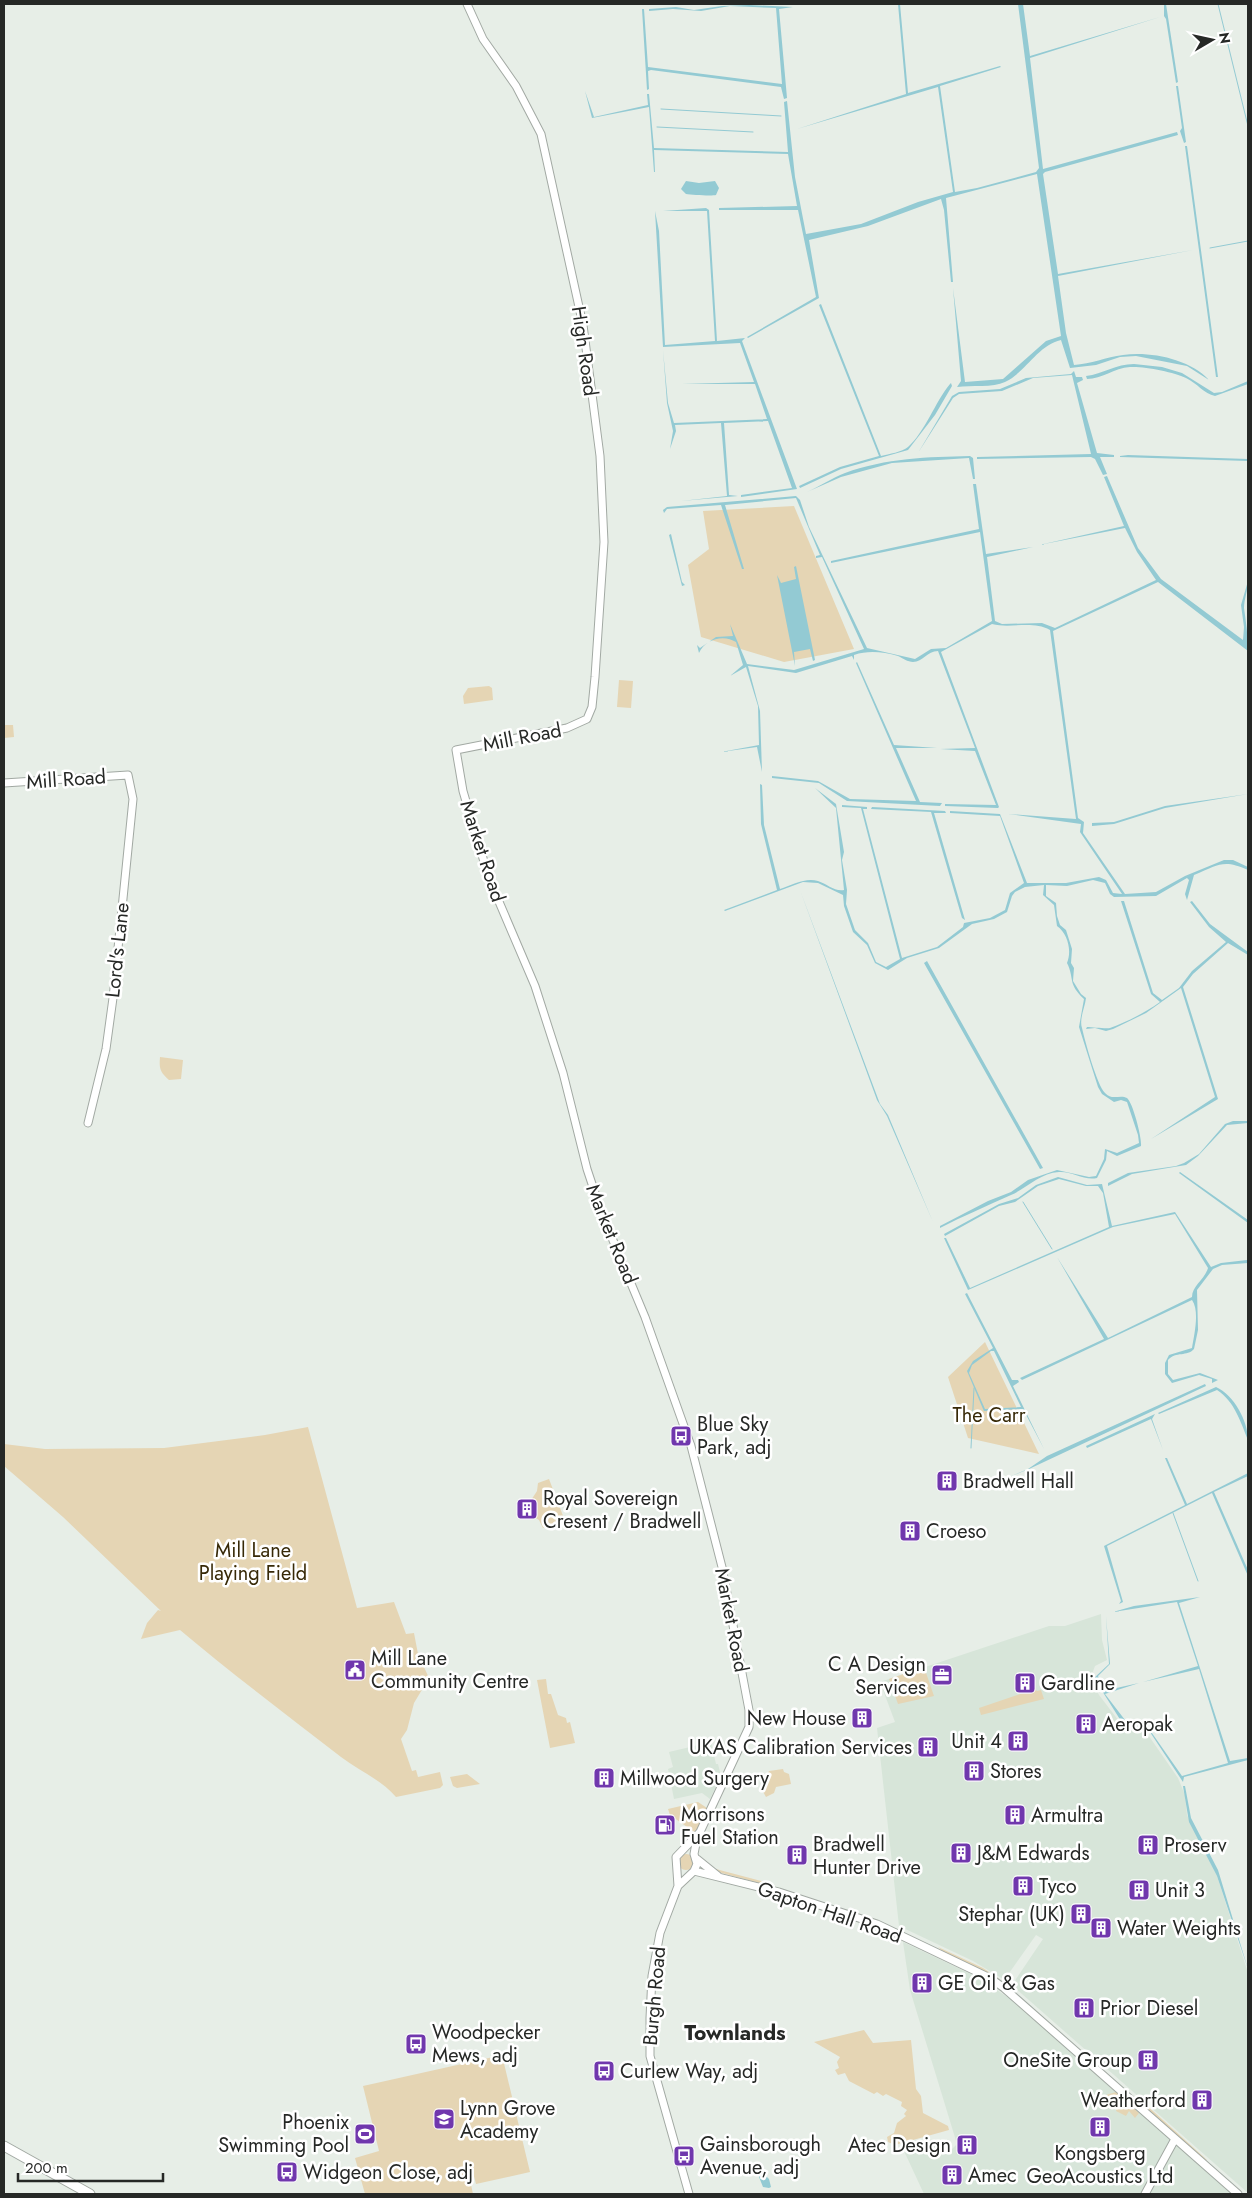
<svg xmlns="http://www.w3.org/2000/svg" width="1252" height="2198" viewBox="0 0 1252 2198" font-family="Jost,sans-serif">
  <style>
    .built { fill: #d7e5d9 }
    .green { fill: #e5d5b4 }
    .water { fill: #93cad3; fill-rule: evenodd }
    .lines { fill: none; stroke-linecap: round; stroke-linejoin: round }
    .stream { stroke: #93cad3; stroke-width: 1 }
    .secondary-casing { stroke: #a2a9a3; stroke-width: 9 }
    .highway-casing { stroke: #a2a9a3; stroke-width: 11 }
    .secondary { stroke: #fff; stroke-width: 7 }
    .highway { stroke: #fff; stroke-width: 9 }
    .labels { text-anchor: middle; stroke-width: 5; stroke-linejoin: round; paint-order: stroke }
    .street-label { font-size: 20px; fill: #262826; stroke: #fff }
    .park-label { font-size: 20px; fill: #372907; stroke: #fff }
    .poi-label { font-size: 20px; fill: #262826; stroke: #fff; text-anchor: start }
    .neighbourhood-label { font-size: 21px; font-weight: bold; fill: #262826; stroke: #fff }
  </style>
  <rect width="100%" height="100%" fill="#e7eee7"/>
  <path class="built" d="M 1101,1614 L 1102,1640 L 1107,1660 L 1095,1666 L 1091,1677 L 1092,1681 L 1099,1695 L 1122,1725 L 1144,1729 L 1178,1778 L 1185,1795 L 1187,1815 L 1217,1876 L 1248,1973 L 1248,2193 L 1013,1986 L 1016,1979 L 1043,1939 L 1036,1935 L 1007,1976 L 1003,1979 L 973,1961 L 899,1926 L 877,1728 L 895,1722 L 880,1682 L 1049,1626 L 1065,1626 Z
    M 711,1742 L 716,1764 L 718,1764 L 721,1776 L 710,1799 L 702,1793 L 674,1799 L 668,1769 L 673,1767 L 669,1752 Z
    M 903,1942 L 977,1977 L 1009,1998 L 1237,2194 L 924,2194 L 904,2151 L 948,2139 L 951,2150 L 957,2144 L 910,1990 Z"/>
  <path class="green" d="M 794,506 L 854,649 L 784,662 L 701,637 L 688,565 L 709,549 L 703,511 Z
    M 619,680 L 633,681 L 631,708 L 617,707 Z
    M 489,686 L 492,688 L 493,700 L 464,704 L 463,696 L 468,688 Z
    M 4,725 L 13,725 L 14,737 L 4,738 Z
    M 160,1057 L 183,1060 L 181,1079 L 169,1080 C 160,1072 159,1069 160,1057 Z
    M 985,1342 L 1039,1454 L 968,1438 L 948,1377 Z
    M 308,1427 L 357,1608 L 394,1602 L 406,1634 L 414,1633 L 418,1654 L 429,1678 L 414,1703 L 407,1730 L 401,1739 L 412,1771 L 416,1770 L 418,1777 L 440,1772 L 443,1785 L 440,1788 L 396,1797 C 382,1780 359,1771 341,1757 C 287,1715 232,1674 180,1630 L 141,1639 L 147,1623 L 158,1610 L 161,1611 L 63,1517 L 4,1466 L 4,1444 L 45,1449 L 164,1448 L 265,1435 Z
    M 549,1479 L 565,1521 L 543,1528 L 539,1520 L 524,1511 L 537,1491 L 538,1483 Z
    M 924,1667 L 934,1696 L 898,1704 L 889,1679 Z
    M 546,1679 L 548,1694 L 551,1694 L 558,1715 L 566,1718 L 567,1723 L 570,1722 L 575,1743 L 550,1748 L 537,1680 Z
    M 1035,1689 L 1037,1691 L 1041,1690 L 1044,1699 L 981,1715 L 979,1708 Z
    M 783,1769 L 784,1772 L 789,1774 L 791,1784 L 776,1787 L 774,1793 L 766,1797 L 761,1788 L 769,1771 Z
    M 467,1774 L 480,1784 L 457,1788 L 453,1786 L 450,1777 Z
    M 698,1802 L 710,1810 L 697,1834 L 670,1815 L 668,1809 Z
    M678 1862a8 8 0 1 1 16 0a8 8 0 1 1-16 0Z
    M 712,1868 L 773,1884 L 767,1885 L 718,1872 Z
    M 938,1947 L 983,1968 L 1001,1980 L 945,1953 Z
    M 864,2030 L 873,2043 L 911,2040 L 916,2089 L 921,2096 L 923,2113 L 948,2126 L 949,2130 L 895,2145 L 888,2142 L 887,2137 L 894,2133 L 897,2123 L 906,2116 L 904,2114 L 907,2110 L 901,2106 L 902,2102 L 886,2094 L 883,2096 L 877,2092 L 874,2094 L 849,2081 L 845,2073 L 838,2075 L 835,2070 L 839,2068 L 837,2062 L 840,2057 L 814,2042 Z
    M 502,2055 L 530,2172 L 476,2184 L 471,2165 L 467,2166 L 473,2194 L 365,2194 L 355,2158 L 379,2151 L 363,2086 Z
    M 1116,2092 L 1139,2113 L 1135,2118 L 1129,2111 L 1126,2116 L 1116,2111 L 1117,2107 L 1096,2098 Z
    M 1143,2102 L 1207,2160 L 1202,2159 L 1146,2108 Z"/>
  <path class="water" d="M 898,4 L 900,4 L 908,93 L 1000,66 L 1001,67 L 940,86 L 955,192 L 977,188 L 1036,172 L 1039,168 L 1018,4 L 1023,4 L 1030,56 L 1160,17 L 1030,58 L 1043,169 L 1177,132 L 1178,135 L 1045,172 L 1043,174 L 1058,274 L 1193,250 L 1058,276 L 1066,333 L 1074,365 C 1091,364 1106,357 1123,355 C 1150,351 1190,359 1209,380 L 1187,366 L 1136,356 L 1120,357 L 1096,365 L 1070,368 L 1061,340 C 1038,345 1026,372 1005,382 C 993,388 971,385 957,387 L 961,381 L 953,288 L 965,382 L 1003,379 L 1046,341 L 1061,336 L 1037,174 L 946,198 L 953,282 L 951,282 L 944,210 L 941,199 L 868,226 L 809,240 L 819,298 L 748,338 L 747,337 L 816,297 L 798,210 L 719,210 L 719,208 L 797,206 L 788,154 L 654,150 L 655,172 L 654,172 L 649,107 L 592,118 L 585,91 L 594,117 L 648,105 L 647,94 L 649,94 L 654,148 L 788,152 L 784,102 L 787,101 L 795,177 L 806,234 L 861,224 L 918,202 L 953,192 L 938,87 L 797,129 L 906,94 Z
    M 1164,4 L 1166,4 L 1178,82 L 1176,83 L 1166,19 L 1164,16 Z
    M 749,5 L 793,7 L 779,9 L 787,98 L 784,99 L 781,87 L 651,70 L 648,71 L 649,89 L 647,90 L 642,9 L 644,9 L 648,67 L 782,84 L 776,8 L 730,6 L 701,11 L 673,9 L 649,11 L 649,9 L 676,7 L 694,10 L 722,6 Z
    M 1176,86 L 1178,86 L 1186,142 L 1184,143 L 1180,131 L 1182,128 Z
    M 1185,146 L 1187,146 L 1218,377 L 1216,377 Z
    M 686,181 L 699,183 L 715,181 L 719,188 L 716,195 C 712,196 692,195 686,194 L 681,189 Z
    M 706,208 L 709,210 L 717,341 L 745,338 L 742,341 L 797,489 L 741,497 L 741,495 L 792,488 L 768,421 L 724,423 L 729,495 L 738,496 L 681,501 L 727,496 L 721,423 L 675,425 L 676,431 L 670,449 L 673,431 L 667,403 L 663,350 L 668,403 L 674,423 L 767,419 L 755,384 L 682,384 L 754,382 L 740,343 L 663,347 L 655,211 L 659,231 L 665,345 L 715,341 L 707,211 L 663,211 Z
    M 821,304 L 881,456 C 889,454 902,452 908,447 C 925,432 935,402 950,384 L 951,383 L 952,386 L 935,415 L 908,450 L 841,469 L 800,488 L 799,486 L 840,467 L 879,456 L 819,305 Z
    M 1134,364 L 1162,367 L 1182,373 L 1214,393 L 1222,392 L 1248,381 L 1248,384 L 1215,396 C 1204,394 1197,383 1186,378 C 1174,372 1144,366 1130,367 C 1114,368 1102,379 1087,379 L 1086,376 C 1103,374 1116,364 1134,364 Z
    M 1074,371 L 1076,377 L 1082,377 L 1083,380 L 1077,383 L 1097,453 L 1114,455 L 1114,457 L 1100,457 L 1107,474 L 1103,475 L 1095,459 L 1091,457 L 977,459 L 977,457 L 1091,454 L 1072,375 L 1033,378 L 1002,391 L 959,394 L 953,398 L 918,453 L 952,396 L 959,392 L 1000,389 L 1026,378 L 1071,374 Z
    M 1128,455 L 1248,459 L 1248,461 L 1120,457 L 1120,456 Z
    M 970,456 L 973,458 L 975,479 L 973,479 L 969,458 L 892,463 L 841,477 L 807,492 C 820,486 832,478 845,473 C 886,458 928,457 970,456 Z
    M 1107,476 L 1138,548 L 1161,579 L 1243,640 L 1244,627 L 1241,605 L 1248,581 C 1248,590 1244,599 1244,608 C 1246,622 1248,636 1248,651 L 1158,582 L 1053,631 L 1078,818 L 1084,822 L 1083,833 L 1125,894 L 1156,892 L 1185,876 L 1224,860 L 1233,860 L 1248,867 L 1248,870 C 1223,859 1219,865 1194,875 L 1187,900 L 1185,894 L 1189,880 L 1187,878 L 1156,896 L 1114,897 L 1110,894 L 1105,883 L 1093,880 L 1067,886 L 1046,885 L 1046,896 L 1056,903 L 1057,916 L 1060,925 L 1066,930 L 1072,949 L 1071,963 L 1074,968 L 1073,981 L 1081,994 L 1086,998 C 1085,1007 1079,1019 1082,1028 C 1085,1041 1097,1085 1105,1093 C 1112,1101 1120,1094 1127,1098 C 1133,1103 1142,1138 1141,1146 L 1117,1156 L 1107,1151 L 1106,1160 L 1097,1178 C 1084,1181 1072,1171 1059,1172 C 1040,1173 1027,1188 1011,1195 C 987,1206 963,1216 940,1228 L 940,1226 L 988,1201 L 1011,1192 L 1028,1180 L 1057,1170 L 1089,1177 L 1096,1176 L 1104,1159 L 1105,1149 L 1117,1153 L 1139,1143 L 1138,1135 L 1127,1102 L 1121,1100 L 1114,1102 L 1102,1094 L 1098,1087 L 1079,1027 L 1084,999 C 1067,983 1075,979 1067,963 C 1072,951 1068,934 1057,926 L 1054,905 L 1043,895 L 1044,885 L 1025,887 L 1015,892 L 1012,896 L 1007,912 L 994,919 L 972,924 L 939,948 L 907,958 L 888,970 L 875,963 L 867,945 L 853,932 L 844,906 L 843,895 L 818,883 L 803,882 L 725,911 L 724,910 L 777,890 L 761,824 L 760,784 L 762,785 L 764,825 L 780,889 C 792,885 806,877 818,881 C 827,884 835,892 844,890 L 836,808 L 815,788 L 836,804 L 844,852 L 842,860 L 847,890 L 846,904 L 855,930 L 868,943 L 876,962 L 886,967 L 900,959 L 861,808 L 842,807 L 842,805 L 867,807 L 867,809 L 863,809 L 902,958 L 937,947 L 963,927 L 964,923 L 990,918 L 1005,910 L 1010,893 L 1024,883 L 1000,816 L 950,813 L 950,811 L 1000,814 L 1027,883 L 1066,883 L 1099,877 L 1106,880 L 1113,893 L 1122,894 L 1080,832 L 1081,824 L 1008,814 L 1076,819 L 1050,630 C 1032,620 1011,629 992,624 L 941,652 L 999,807 L 998,808 L 945,806 L 945,804 L 996,805 L 975,751 L 940,749 L 975,748 L 938,651 C 927,651 923,662 913,662 C 908,662 902,658 898,656 C 883,652 869,650 854,655 L 854,660 L 852,656 L 796,673 L 748,666 L 760,711 L 762,772 L 757,747 L 721,752 L 759,745 L 758,706 L 746,667 L 730,676 L 743,665 L 736,642 C 724,634 705,639 699,653 L 697,645 L 700,648 L 716,637 L 733,636 L 730,624 L 747,664 L 794,670 L 864,649 L 822,557 L 816,558 L 816,556 L 820,555 L 796,498 L 725,505 L 744,569 L 742,569 L 721,505 L 667,509 L 664,513 L 663,510 L 667,507 L 796,496 L 800,500 L 809,527 L 867,648 L 915,659 L 931,649 L 946,648 L 992,621 L 980,532 L 831,563 L 831,561 L 979,529 L 973,484 L 976,484 L 986,554 L 1033,547 L 987,557 L 995,621 L 1002,624 L 1042,623 L 1055,628 L 1156,580 L 1137,552 L 1125,528 L 1039,545 L 1124,526 L 1104,477 Z
    M 671,534 L 682,582 L 685,585 L 682,586 L 669,535 Z
    M 796,566 L 815,660 L 813,661 L 810,649 L 794,652 L 795,666 L 777,575 L 781,583 L 796,579 L 794,567 Z
    M 857,662 L 894,745 L 937,748 L 896,748 L 920,802 L 942,803 L 940,806 L 847,801 L 819,783 L 772,778 L 772,776 L 818,781 L 850,799 L 916,801 L 856,663 Z
    M 1248,794 L 1165,808 L 1114,824 L 1092,826 L 1092,823 L 1114,822 L 1165,806 Z
    M 872,807 L 945,811 L 946,813 L 934,813 L 965,920 L 962,918 L 931,812 L 871,809 Z
    M 800,890 L 880,1104 L 888,1115 L 933,1222 L 887,1116 L 877,1100 Z
    M 1121,901 L 1124,901 L 1153,993 L 1162,1000 L 1179,988 L 1192,971 L 1226,942 L 1209,927 L 1190,902 L 1192,901 L 1210,924 L 1248,952 L 1248,955 L 1228,943 L 1193,974 L 1183,987 L 1218,1099 L 1151,1139 L 1215,1097 L 1181,988 L 1146,1013 L 1113,1029 L 1106,1031 L 1095,1028 L 1086,1029 L 1087,1027 C 1092,1027 1106,1029 1110,1028 C 1127,1022 1146,1012 1160,1002 L 1151,994 Z
    M 927,961 L 1043,1168 L 1040,1169 L 924,963 Z
    M 1233,1121 L 1248,1121 L 1248,1123 L 1227,1125 L 1198,1156 L 1186,1165 L 1132,1174 L 1108,1186 L 1108,1183 L 1128,1173 L 1176,1166 L 1184,1163 L 1199,1154 L 1225,1124 Z
    M 1180,1172 L 1248,1220 L 1248,1223 L 1179,1173 Z
    M 1058,1177 L 1087,1185 L 1102,1184 L 1112,1226 L 1175,1212 L 1211,1267 L 1221,1263 L 1247,1260 L 1248,1257 L 1248,1263 L 1222,1265 L 1213,1269 L 1197,1290 L 1198,1330 L 1194,1349 C 1187,1357 1176,1351 1168,1360 L 1168,1374 L 1173,1380 L 1200,1373 L 1218,1380 L 1212,1383 L 1212,1379 L 1199,1375 L 1172,1383 L 1165,1374 L 1165,1363 L 1169,1355 L 1192,1348 C 1194,1335 1200,1311 1192,1300 L 1022,1380 L 1020,1378 L 1104,1339 L 1057,1257 L 1108,1338 L 1192,1297 C 1192,1286 1205,1279 1208,1268 L 1175,1214 L 1113,1227 L 968,1290 L 944,1238 L 946,1238 L 970,1288 L 1109,1227 L 1103,1193 L 1098,1186 L 1086,1186 L 1059,1179 L 1038,1186 L 1015,1202 L 999,1206 L 945,1236 L 944,1234 L 999,1204 L 1018,1198 L 1036,1185 Z
    M 967,1293 L 1012,1380 L 1018,1380 L 1019,1382 L 1013,1386 L 1044,1449 L 1023,1409 L 984,1411 L 983,1409 L 967,1371 L 973,1361 L 993,1348 L 965,1294 ZM 991,1351 L 994,1351 L 1021,1407 L 985,1409 L 969,1373 L 972,1365 Z
    M 1205,1384 L 1206,1386 L 1029,1469 L 1009,1477 L 1028,1469 L 1047,1456 Z
    M 1216,1387 C 1234,1395 1248,1421 1248,1440 C 1240,1421 1235,1402 1217,1390 L 1159,1414 L 1158,1413 Z
    M 1155,1414 L 1152,1419 L 1163,1450 L 1151,1419 L 1087,1448 L 1086,1446 Z
    M 1165,1458 L 1167,1458 L 1187,1504 L 1248,1473 L 1248,1476 L 1214,1492 L 1248,1570 L 1248,1576 L 1212,1493 L 1107,1546 L 1123,1602 L 1119,1604 L 1121,1601 L 1104,1546 L 1185,1505 Z
    M 1200,1597 L 1179,1603 L 1230,1761 L 1248,1758 L 1248,1760 L 1184,1777 L 1183,1782 L 1146,1726 L 1121,1721 L 1094,1678 L 1109,1664 L 1106,1616 L 1110,1664 L 1098,1676 L 1103,1691 L 1139,1683 L 1105,1694 L 1125,1720 L 1147,1726 L 1182,1776 L 1228,1763 L 1199,1669 L 1143,1682 L 1198,1666 L 1177,1602 L 1113,1612 L 1134,1606 Z
    M 1183,1786 L 1185,1786 L 1191,1818 L 1218,1870 L 1248,1969 L 1217,1876 L 1189,1822 Z
    M 763,2173 L 769,2179 L 771,2187 L 769,2188 L 763,2187 L 759,2177 Z"/>
  <g class="lines">
    <path class="stream" d="M 1218,4 L 1248,126
      M 661,109 L 781,116
      M 657,127 L 753,132
      M 1210,248 L 1248,241
      M 1023,1202 L 1052,1249
      M 971,1448 L 974,1388
      M 1173,1513 L 1198,1581"/>
    <g class="secondary-casing">
      <path id="secondary" d="M 467,4 L 483,39 L 516,86 L 541,134 L 583,325 L 600,456 L 604,542 L 595,677 L 592,707 L 587,719 L 567,728 L 456,750 L 463,791 L 480,849 L 491,883 L 535,986 L 563,1073 L 587,1169 L 602,1214 L 645,1317 L 691,1446 L 722,1567 L 749,1710 L 749,1727 L 700,1832 L 676,1857 L 678,1886
        M 4,783 L 128,775 L 133,799 L 113,998 L 106,1049 L 88,1123
        M 697,1859 L 718,1876
        M 694,1871 L 779,1892 L 877,1924 L 990,1978 L 1004,1988 L 1238,2194
        M 689,2194 L 650,2056 L 650,2018 L 652,1976 L 660,1933 L 678,1886 L 694,1871 L 697,1864 L 694,1854 L 697,1838
        M 1145,2194 L 1175,2139"/>
    </g>
    <g class="highway-casing">
      <path id="highway" d="M 4,2146 L 90,2194"/>
    </g>
    <use href="#secondary" class="secondary"/>
    <use href="#highway" class="highway"/>
  </g>
  <defs>
    <g id="bus-square" transform="scale(1.125)"><rect x="-9" y="-9" width="18" height="18" rx="4" fill="#7037ad" stroke="#fff"/><path d="M-5-6H5V4H4V6H2V4H-2V6H-4V4H-5ZM-3.5-4V0h7V-4ZM-3.5 1.2v1.5H-2V1.2ZM2 1.2v1.5H3.5V1.2Z" fill="#fff"/></g>
    <g id="building-square" transform="scale(1.125)"><rect x="-9" y="-9" width="18" height="18" rx="4" fill="#7037ad" stroke="#fff"/><path d="M-4-6H4V6H1V3H-1V6H-4ZM-2.5-4.3h1.7v1.8h-1.7ZM.8-4.3h1.7v1.8H.8ZM-2.5-1h1.7V.8h-1.7ZM.8-1h1.7V.8H.8Z" fill="#fff"/></g>
    <g id="civic-square" transform="scale(1.125)"><rect x="-9" y="-9" width="18" height="18" rx="4" fill="#7037ad" stroke="#fff"/><path d="M-.6-6.5H3V-4.5H.6V-3L4-1V1h2V6H-6V1h2V-1L-.6-3ZM-1.2 2.5V6h2.4V2.5Z" fill="#fff"/></g>
    <g id="office-square" transform="scale(1.125)"><rect x="-9" y="-9" width="18" height="18" rx="4" fill="#7037ad" stroke="#fff"/><path d="M-6-3h4V-5.5h4V-3h4V5H-6ZM-1-4.5V-3h2v-1.5ZM-6 0V1H6V0Z" fill="#fff"/></g>
    <g id="fuel-square" transform="scale(1.125)"><rect x="-9" y="-9" width="18" height="18" rx="4" fill="#7037ad" stroke="#fff"/><path d="M-5.5-6h7V0h2V4h1.3V-2.5L3-4.5l.8-.8L6-3V5H2.5V1h-1V6h-7ZM-4.2-4.7v3.2H.2V-4.7Z" fill="#fff"/></g>
    <g id="school-square" transform="scale(1.125)"><rect x="-9" y="-9" width="18" height="18" rx="4" fill="#7037ad" stroke="#fff"/><path d="M0-5L7-2L0 1L-7-2ZM-4 1L0 2.5L4 1V4Q0 6-4 4Z" fill="#fff"/></g>
    <g id="stadium-square" transform="scale(1.125)"><rect x="-9" y="-9" width="18" height="18" rx="4" fill="#7037ad" stroke="#fff"/><path d="M0-5a6.5 5 0 1 0 0 10a6.5 5 0 1 0 0-10ZM-3.5-1.8h7v3.6h-7Z" fill="#fff"/></g>
  </defs>
  <g fill-rule="evenodd">
    <use href="#bus-square" x="681" y="1436"/>
    <use href="#building-square" x="947" y="1481"/>
    <use href="#building-square" x="527" y="1509"/>
    <use href="#building-square" x="910" y="1531"/>
    <use href="#civic-square" x="355" y="1670"/>
    <use href="#office-square" x="942" y="1675"/>
    <use href="#building-square" x="1025" y="1683"/>
    <use href="#building-square" x="862" y="1718"/>
    <use href="#building-square" x="1086" y="1724"/>
    <use href="#building-square" x="1018" y="1741"/>
    <use href="#building-square" x="928" y="1747"/>
    <use href="#building-square" x="974" y="1771"/>
    <use href="#building-square" x="604" y="1778"/>
    <use href="#building-square" x="1015" y="1815"/>
    <use href="#fuel-square" x="665" y="1825"/>
    <use href="#building-square" x="1148" y="1845"/>
    <use href="#building-square" x="961" y="1853"/>
    <use href="#building-square" x="797" y="1855"/>
    <use href="#building-square" x="1023" y="1886"/>
    <use href="#building-square" x="1139" y="1890"/>
    <use href="#building-square" x="1081" y="1914"/>
    <use href="#building-square" x="1101" y="1928"/>
    <use href="#building-square" x="922" y="1983"/>
    <use href="#building-square" x="1084" y="2008"/>
    <use href="#bus-square" x="416" y="2044"/>
    <use href="#building-square" x="1148" y="2060"/>
    <use href="#bus-square" x="604" y="2071"/>
    <use href="#building-square" x="1202" y="2100"/>
    <use href="#school-square" x="444" y="2119"/>
    <use href="#building-square" x="1100" y="2127"/>
    <use href="#stadium-square" x="365" y="2134"/>
    <use href="#building-square" x="967" y="2145"/>
    <use href="#bus-square" x="684" y="2156"/>
    <use href="#bus-square" x="287" y="2172"/>
    <use href="#building-square" x="952" y="2175"/>
  </g>
  <g class="labels">
    <g class="street-label">
      <text transform="translate(585 351) rotate(82)" y="7">High Road</text>
      <text transform="translate(522 737) rotate(-11)" y="7">Mill Road</text>
      <text transform="translate(66 779) rotate(-4)" y="7">Mill Road</text>
      <text transform="translate(483 851) rotate(72)" y="7">Market Road</text>
      <text transform="translate(117 950) rotate(-84)" y="7">Lord's Lane</text>
      <text transform="translate(612 1234) rotate(68)" y="7">Market Road</text>
      <text transform="translate(732 1620) rotate(79)" y="7">Market Road</text>
      <text transform="translate(830 1912) rotate(19)" y="7">Gapton Hall Road</text>
      <text transform="translate(654 1996) rotate(-85)" y="7">Burgh Road</text>
    </g>
    <g class="park-label">
      <text x="989" y="1422">The Carr</text>
      <text x="253" y="1557">Mill Lane<tspan x="253" dy="23">Playing Field</tspan></text>
    </g>
    <g class="poi-label">
      <text x="697" y="1431">Blue Sky<tspan x="697" dy="23">Park, adj</tspan></text>
      <text x="963" y="1488">Bradwell Hall</text>
      <text x="543" y="1505">Royal Sovereign<tspan x="543" dy="23">Cresent / Bradwell</tspan></text>
      <text x="926" y="1538">Croeso</text>
      <text x="371" y="1665">Mill Lane<tspan x="371" dy="23">Community Centre</tspan></text>
      <text x="926" y="1671" text-anchor="end">C A Design<tspan x="926" dy="23">Services</tspan></text>
      <text x="1041" y="1690">Gardline</text>
      <text x="846" y="1725" text-anchor="end">New House</text>
      <text x="1102" y="1731">Aeropak</text>
      <text x="1002" y="1748" text-anchor="end">Unit 4</text>
      <text x="912" y="1754" text-anchor="end">UKAS Calibration Services</text>
      <text x="990" y="1778">Stores</text>
      <text x="620" y="1785">Millwood Surgery</text>
      <text x="681" y="1821">Morrisons<tspan x="681" dy="23">Fuel Station</tspan></text>
      <text x="1031" y="1822">Armultra</text>
      <text x="813" y="1851">Bradwell<tspan x="813" dy="23">Hunter Drive</tspan></text>
      <text x="1164" y="1852">Proserv</text>
      <text x="977" y="1860">J&amp;M Edwards</text>
      <text x="1039" y="1893">Tyco</text>
      <text x="1155" y="1897">Unit 3</text>
      <text x="1065" y="1921" text-anchor="end">Stephar (UK)</text>
      <text x="1117" y="1935">Water Weights</text>
      <text x="938" y="1990">GE Oil &amp; Gas</text>
      <text x="1100" y="2015">Prior Diesel</text>
      <text x="432" y="2039">Woodpecker<tspan x="432" dy="23">Mews, adj</tspan></text>
      <text x="1132" y="2067" text-anchor="end">OneSite Group</text>
      <text x="620" y="2078">Curlew Way, adj</text>
      <text x="1186" y="2107" text-anchor="end">Weatherford</text>
      <text x="460" y="2115">Lynn Grove<tspan x="460" dy="23">Academy</tspan></text>
      <text x="349" y="2129" text-anchor="end">Phoenix<tspan x="349" dy="23">Swimming Pool</tspan></text>
      <text x="700" y="2151">Gainsborough<tspan x="700" dy="23">Avenue, adj</tspan></text>
      <text x="951" y="2152" text-anchor="end">Atec Design</text>
      <text x="1100" y="2160" text-anchor="middle">Kongsberg<tspan x="1100" dy="23">GeoAcoustics Ltd</tspan></text>
      <text x="303" y="2179">Widgeon Close, adj</text>
      <text x="968" y="2182">Amec</text>
    </g>
    <g class="neighbourhood-label">
      <text x="735" y="2040">Townlands</text>
    </g>
  </g>
  <rect width="1252" height="2198" fill="none" stroke="#262826" stroke-width="10"/>
  <g transform="translate(1212 40) rotate(81)" stroke="#ffffff" stroke-width="4" paint-order="stroke">
  <path d="M0-4L9 19L0 12L-9 19Z" fill="#262826"/>
  <text y="-8" font-size="14" font-weight="bold" text-anchor="middle" fill="#262826">N</text>
  </g>
  <path d="M18 2173v8h145v-8" fill="none" stroke="#262826" stroke-width="2.5"/>
  <text x="25" y="2173" font-size="15" fill="#262826" stroke="#ffffff" stroke-width="4" paint-order="stroke">200 m</text>
</svg>
